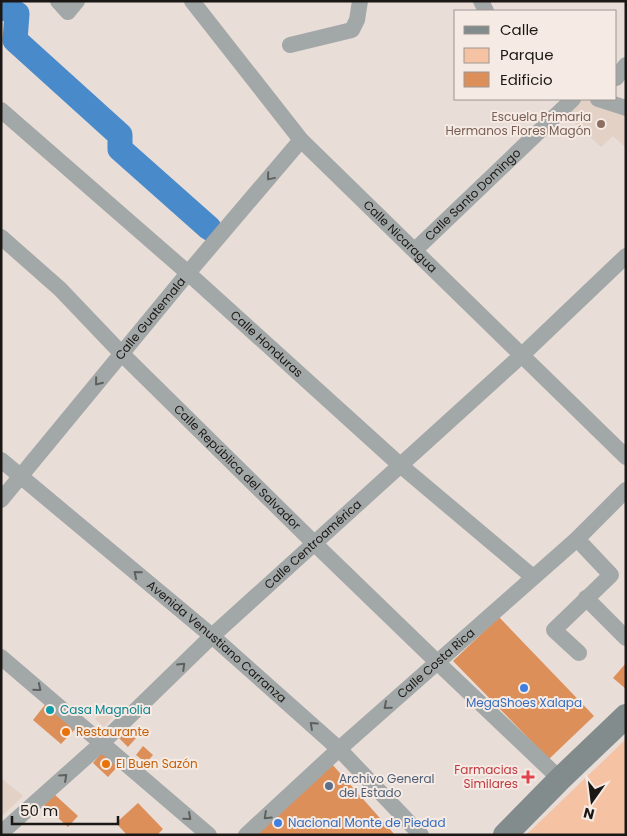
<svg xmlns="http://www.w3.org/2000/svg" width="627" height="836" viewBox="0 0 627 836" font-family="Poppins,sans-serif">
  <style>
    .built { fill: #e3d1c5 }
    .green { fill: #f5c3a3 }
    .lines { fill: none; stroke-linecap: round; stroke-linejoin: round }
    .river { stroke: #498aca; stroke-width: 25 }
    .building { fill: #dd8f5a }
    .street { stroke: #a2a8a8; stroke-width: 16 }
    .secondary { stroke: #838c8d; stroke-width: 24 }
    .oneway { stroke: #5e605e }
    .education-dot { fill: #8d6e63; stroke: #f6ebe4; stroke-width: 2 }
    .shop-dot { fill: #3f7fe0; stroke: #f6ebe4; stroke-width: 2 }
    .culture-dot { fill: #0f9aa8; stroke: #f6ebe4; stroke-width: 2 }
    .food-dot { fill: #e8710a; stroke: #f6ebe4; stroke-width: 2 }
    .health-dot { fill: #e0444e; stroke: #f6ebe4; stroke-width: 2 }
    .service-dot { fill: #5c6f8a; stroke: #f6ebe4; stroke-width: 2 }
    .labels { text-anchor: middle; stroke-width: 4; stroke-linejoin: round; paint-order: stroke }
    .education-label { font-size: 12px; fill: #785e54; stroke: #f6ebe4; text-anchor: end }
    .street-label { font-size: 12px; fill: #1b1714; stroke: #f6ebe4 }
    .shop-label { font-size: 12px; fill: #366cbe; stroke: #f6ebe4 }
    .culture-label { font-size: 12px; fill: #0d838f; stroke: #f6ebe4; text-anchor: start }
    .food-label { font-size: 12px; fill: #c56008; stroke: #f6ebe4; text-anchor: start }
    .health-label { font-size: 12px; fill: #be3a42; stroke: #f6ebe4; text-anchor: end }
    .service-label { font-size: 12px; fill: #4e5e75; stroke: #f6ebe4; text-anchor: start }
  </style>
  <rect width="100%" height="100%" fill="#e9ddd7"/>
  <path class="built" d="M 577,99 L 592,99 L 626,112 L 626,148 L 613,136 L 601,147 L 563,112 Z
    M 104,708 L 114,716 L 104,727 L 95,719 Z
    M 1,778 L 23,796 L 1,817 Z"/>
  <path class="green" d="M 626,739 L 626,835 L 526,835 Z"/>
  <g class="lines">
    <path class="river" d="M 1,6 L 17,14 L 15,40 L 120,135 L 120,149 L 209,228"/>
  </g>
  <path class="building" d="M 499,617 L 594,716 L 549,759 L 453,661 Z
    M 626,663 L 626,689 L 613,678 Z
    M 48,701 L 77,727 L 61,744 L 33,720 Z
    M 126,728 L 137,737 L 128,747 L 118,737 Z
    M 143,746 L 153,755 L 146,763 L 136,755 Z
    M 104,750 L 120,764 L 108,777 L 93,763 Z
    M 331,763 L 395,835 L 249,835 Z
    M 54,794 L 78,816 L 68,827 L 44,805 Z
    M 138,803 L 163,829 L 157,835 L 127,835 L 116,823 Z"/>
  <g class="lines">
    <g class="street">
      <path d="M 58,1 L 68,12 L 77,1"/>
      <path id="s1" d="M 192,1 L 301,140 L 626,457"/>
      <path d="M 481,1 L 486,11"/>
      <path d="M 290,45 L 352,30 L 357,20 L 360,1"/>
      <path d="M 616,78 L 626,65"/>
      <path d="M 598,99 L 626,108"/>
      <path id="s2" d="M 1,110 L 188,273 L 400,465 L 533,577"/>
      <path id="s3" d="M 1,237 L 60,289 L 122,354 L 315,544 L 437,662 L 560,779"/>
      <path id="s4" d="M 415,250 L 573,99"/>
      <path id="s5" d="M 1,460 L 212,636 L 339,749 L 421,835"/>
      <path id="s6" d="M 1,500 L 188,273 L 301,140"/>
      <path d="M 577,539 L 611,575 L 554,630 L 579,653"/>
      <path d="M 586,598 L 626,638"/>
      <path d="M 1,657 L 209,835"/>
      <path id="s7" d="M 1,833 L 102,743 L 212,636 L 522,355 L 626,256"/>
      <path id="s8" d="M 246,835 L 339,749 L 577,539 L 626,490"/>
    </g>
    <path class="secondary" d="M 505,835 L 560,779 L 626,716"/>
  </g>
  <defs><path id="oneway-chevron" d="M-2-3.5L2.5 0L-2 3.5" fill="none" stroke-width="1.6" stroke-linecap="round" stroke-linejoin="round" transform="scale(1.25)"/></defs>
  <g class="oneway">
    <use href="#oneway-chevron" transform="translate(270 177) rotate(130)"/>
    <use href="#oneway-chevron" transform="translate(98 382) rotate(129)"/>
    <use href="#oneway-chevron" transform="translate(137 574) rotate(-140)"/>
    <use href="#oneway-chevron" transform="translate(182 666) rotate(-44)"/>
    <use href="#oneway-chevron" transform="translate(38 688) rotate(40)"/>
    <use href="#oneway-chevron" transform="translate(387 706) rotate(139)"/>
    <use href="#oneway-chevron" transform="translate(313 725) rotate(-138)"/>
    <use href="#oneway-chevron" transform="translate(64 777) rotate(-42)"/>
    <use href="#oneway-chevron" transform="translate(267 816) rotate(137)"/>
    <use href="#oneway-chevron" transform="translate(188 817) rotate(41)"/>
  </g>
  <circle class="education-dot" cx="601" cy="124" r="5"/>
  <g class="shop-dot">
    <circle cx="524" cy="688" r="5"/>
    <circle cx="278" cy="823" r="5"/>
  </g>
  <circle class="culture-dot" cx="50" cy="710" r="5"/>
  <g class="food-dot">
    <circle cx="66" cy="732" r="5"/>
    <circle cx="106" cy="764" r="5"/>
  </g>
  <path class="health-dot" d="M525.5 769.5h5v5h5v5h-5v5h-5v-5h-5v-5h5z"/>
  <circle class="service-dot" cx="329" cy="786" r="5"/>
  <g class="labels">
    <g class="education-label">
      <text x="591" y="121">Escuela Primaria<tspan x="591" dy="14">Hermanos Flores Magón</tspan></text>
    </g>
    <g class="street-label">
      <text dy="4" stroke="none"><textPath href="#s4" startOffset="80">Calle Santo Domingo</textPath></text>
      <text dy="4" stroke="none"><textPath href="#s1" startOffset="315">Calle Nicaragua</textPath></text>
      <text dy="4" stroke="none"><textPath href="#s6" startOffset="235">Calle Guatemala</textPath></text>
      <text dy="4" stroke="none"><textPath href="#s2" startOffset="354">Calle Honduras</textPath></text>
      <text dy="4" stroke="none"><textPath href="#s3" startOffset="330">Calle República del Salvador</textPath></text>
      <text dy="4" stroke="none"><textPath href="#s7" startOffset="425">Calle Centroamérica</textPath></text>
      <text dy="4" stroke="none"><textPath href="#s5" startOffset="282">Avenida Venustiano Carranza</textPath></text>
      <text dy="4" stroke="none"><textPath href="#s8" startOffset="256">Calle Costa Rica</textPath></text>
    </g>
    <g class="shop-label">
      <text x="524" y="707">MegaShoes Xalapa</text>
      <text x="288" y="827" text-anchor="start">Nacional Monte de Piedad</text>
    </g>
    <g class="culture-label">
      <text x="60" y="714">Casa Magnolia</text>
    </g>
    <g class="food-label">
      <text x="76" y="736">Restaurante</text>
      <text x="116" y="768">El Buen Sazón</text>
    </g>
    <g class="health-label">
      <text x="518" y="774">Farmacias<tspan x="518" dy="14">Similares</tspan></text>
    </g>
    <g class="service-label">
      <text x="339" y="783">Archivo General<tspan x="339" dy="14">del Estado</tspan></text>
    </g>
  </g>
  <rect width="627" height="836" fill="none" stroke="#1b1714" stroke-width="5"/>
  <rect x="454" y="10" width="162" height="90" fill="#f6ebe4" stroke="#9e9691"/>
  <rect x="464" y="26" width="25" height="8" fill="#838c8d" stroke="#9e9691"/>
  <text x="500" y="35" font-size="15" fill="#1b1714">Calle</text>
  <rect x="464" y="48" width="25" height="15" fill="#f5c3a3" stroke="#9e9691"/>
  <text x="500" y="60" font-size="15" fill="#1b1714">Parque</text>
  <rect x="464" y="72" width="25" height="15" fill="#dd8f5a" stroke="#9e9691"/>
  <text x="500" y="85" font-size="15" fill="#1b1714">Edificio</text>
  <g transform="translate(592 801) rotate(194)" stroke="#f6ebe4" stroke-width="4" paint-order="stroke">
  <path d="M0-4L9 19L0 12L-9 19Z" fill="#1b1714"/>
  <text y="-8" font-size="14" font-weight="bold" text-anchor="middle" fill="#1b1714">N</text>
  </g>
  <path d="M12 816v8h106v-8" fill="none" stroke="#1b1714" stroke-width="2.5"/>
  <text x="20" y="816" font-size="15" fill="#1b1714" stroke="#f6ebe4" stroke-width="4" paint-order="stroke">50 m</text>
</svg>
